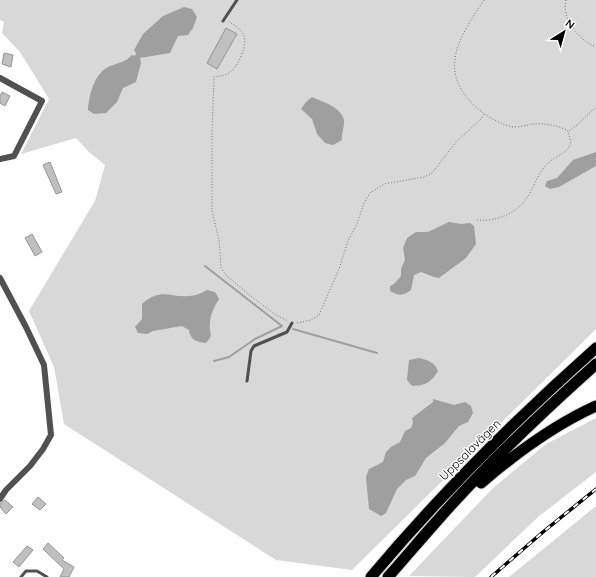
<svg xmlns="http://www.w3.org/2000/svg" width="596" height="577" viewBox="0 0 596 577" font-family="Quicksand,sans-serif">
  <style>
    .green { fill: #d8d8d8 }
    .water { fill: #9f9f9f }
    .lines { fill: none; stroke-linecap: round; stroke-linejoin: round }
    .stream { stroke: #9f9f9f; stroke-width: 2 }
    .building { fill: #c0c0c0; stroke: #959595 }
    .motorway-casing { stroke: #dbdbdb; stroke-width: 13 }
    .path { stroke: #737373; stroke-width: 1; stroke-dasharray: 1 2; stroke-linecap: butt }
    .service { stroke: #515151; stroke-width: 3 }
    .minor { stroke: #515151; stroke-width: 6 }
    .motorway { stroke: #000; stroke-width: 11 }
    .rail-casing { stroke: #000; stroke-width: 3.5 }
    .rail { stroke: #fff; stroke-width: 2; stroke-dasharray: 6; stroke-linecap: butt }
    .labels { text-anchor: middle; stroke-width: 3; stroke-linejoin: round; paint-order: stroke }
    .street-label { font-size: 12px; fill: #000; stroke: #fff }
  </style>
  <rect width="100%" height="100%" fill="#fff"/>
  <path class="green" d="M 0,0 L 596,0 L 596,329 L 352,570 L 276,560 L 64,424 L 54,367 L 29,311 L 95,201 L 105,165 L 89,152 L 76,138 L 21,154 L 49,99 L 20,52 L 2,33 L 4,22 L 0,20 Z
    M 596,418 L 596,472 L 538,517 L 475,577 L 409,576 L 493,488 L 546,444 Z
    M 596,506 L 596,577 L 509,577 Z"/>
  <path class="water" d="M 184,7 L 192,9 L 197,17 L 193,28 L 188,35 L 178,36 L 170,53 L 140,58 L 141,63 L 136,82 L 123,88 L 117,102 L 106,113 L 94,114 L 88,110 C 89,95 94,73 110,66 C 118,63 126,62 132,55 L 135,56 L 136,53 L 134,50 L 143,34 L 163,16 Z
    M 312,97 C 323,102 341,107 344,120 C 345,125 341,134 342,140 L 333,145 L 325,143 L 317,134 L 312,119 L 301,109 L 306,102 Z
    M 596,152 L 596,166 L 559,187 L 550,189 L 545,186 L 547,181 L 557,178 L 573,160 Z
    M 449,222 L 461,224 L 470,223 L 474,226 L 476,244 L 466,258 L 439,278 L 434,277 L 421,272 L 414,275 L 411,290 C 403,296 399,296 390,291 L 390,286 L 394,284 L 401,276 L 401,269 L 405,260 L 403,248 L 407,238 L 416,232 L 428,232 Z
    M 207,290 L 215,292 L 219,299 C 214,307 211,313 210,322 C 208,332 215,334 206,343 C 197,342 190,340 189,330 L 182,326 L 153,331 L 147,334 L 138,333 L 135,327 L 142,319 L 142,304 C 161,287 170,298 189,296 C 195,296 202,293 207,290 Z
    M 419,358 C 427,360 435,362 438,371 C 432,382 424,386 412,386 L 407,380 L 409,360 Z
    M 433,399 L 454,405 L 465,402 L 471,406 L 473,413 L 468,422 L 459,426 L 445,443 L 426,458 L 415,476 L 406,480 L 397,489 L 386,513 L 381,516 L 369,509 L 366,477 L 369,469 L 383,462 L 386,452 L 391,447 L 400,442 L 405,431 L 411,428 L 413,423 L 412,418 L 433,402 Z"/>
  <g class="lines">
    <path class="stream" d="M 205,266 L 282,326 L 255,339 L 229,357 L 214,361
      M 293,329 L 377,353"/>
  </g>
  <path class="building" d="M 226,28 L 237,34 L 217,69 L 207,63 Z
    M 4,53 L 13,55 L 11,67 L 2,64 Z
    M 2,92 L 10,96 L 5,106 L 0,103 L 0,96 Z
    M 50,162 L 62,192 L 56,194 L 43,165 Z
    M 32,234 L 42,252 L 35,256 L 25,238 Z
    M 38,497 L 46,504 L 40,510 L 32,504 Z
    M 5,500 L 13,507 L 6,514 L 0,507 L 0,504 Z
    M 48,543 L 64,558 L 62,560 L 74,567 L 69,577 L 60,577 L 64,569 L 43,549 Z
    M 27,546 L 33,550 L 19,567 L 13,562 Z"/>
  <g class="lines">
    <g class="motorway-casing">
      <path id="motorway" d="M 481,483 C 516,453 554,425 596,406
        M 371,577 C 440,495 516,419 596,348
        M 388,577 C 404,559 420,540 436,522 C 485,466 540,414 596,364"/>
    </g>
    <path class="path" d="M 566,0 C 561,18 578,38 593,46 L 596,45
      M 229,21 C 233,25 241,29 243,34 C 249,43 238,67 229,73 C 224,76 219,76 214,77 L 212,132 L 212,211 L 219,240 L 221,267 L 223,271 L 227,276 L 252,297 L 276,315 L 288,321
      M 569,131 L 577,125 L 596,107
      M 477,220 C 495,222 516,214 526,199 C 534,188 537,175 546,165 C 554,156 566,155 571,143 L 568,131 C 558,125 544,123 533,124 C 527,125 521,127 514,127 C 503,126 485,115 477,108 C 436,71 459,38 484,0
      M 297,323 L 311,320 L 319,315 L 339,269 L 348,241 L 357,224 L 364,203 L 370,193 L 384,184 L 424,177 L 432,173 L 456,142 L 481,119 L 484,114"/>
    <path class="service" d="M 223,21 L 237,0
      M 247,381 L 251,351 L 254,346 L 287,332 L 292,323
      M 21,577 L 26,571 L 37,571 L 47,577"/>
    <path class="minor" d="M 0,78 L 42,101 L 14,156 L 0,159
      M 0,278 L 26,327 L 44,365 L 51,435 L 43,449 L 30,466 L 6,490 L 0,499"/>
    <use href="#motorway" class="motorway"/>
    <g class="rail-casing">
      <path id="rail" d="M 491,577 L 543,532 L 596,489"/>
    </g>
    <use href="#rail" class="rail"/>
  </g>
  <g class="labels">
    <g class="street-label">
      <text transform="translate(470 450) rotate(-45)" y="4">Uppsalavägen</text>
    </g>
  </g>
  <g transform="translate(564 32) rotate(37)" stroke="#ffffff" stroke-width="3" paint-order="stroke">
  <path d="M0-3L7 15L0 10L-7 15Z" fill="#000000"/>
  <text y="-6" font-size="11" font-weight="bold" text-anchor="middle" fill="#000000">N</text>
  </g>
</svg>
